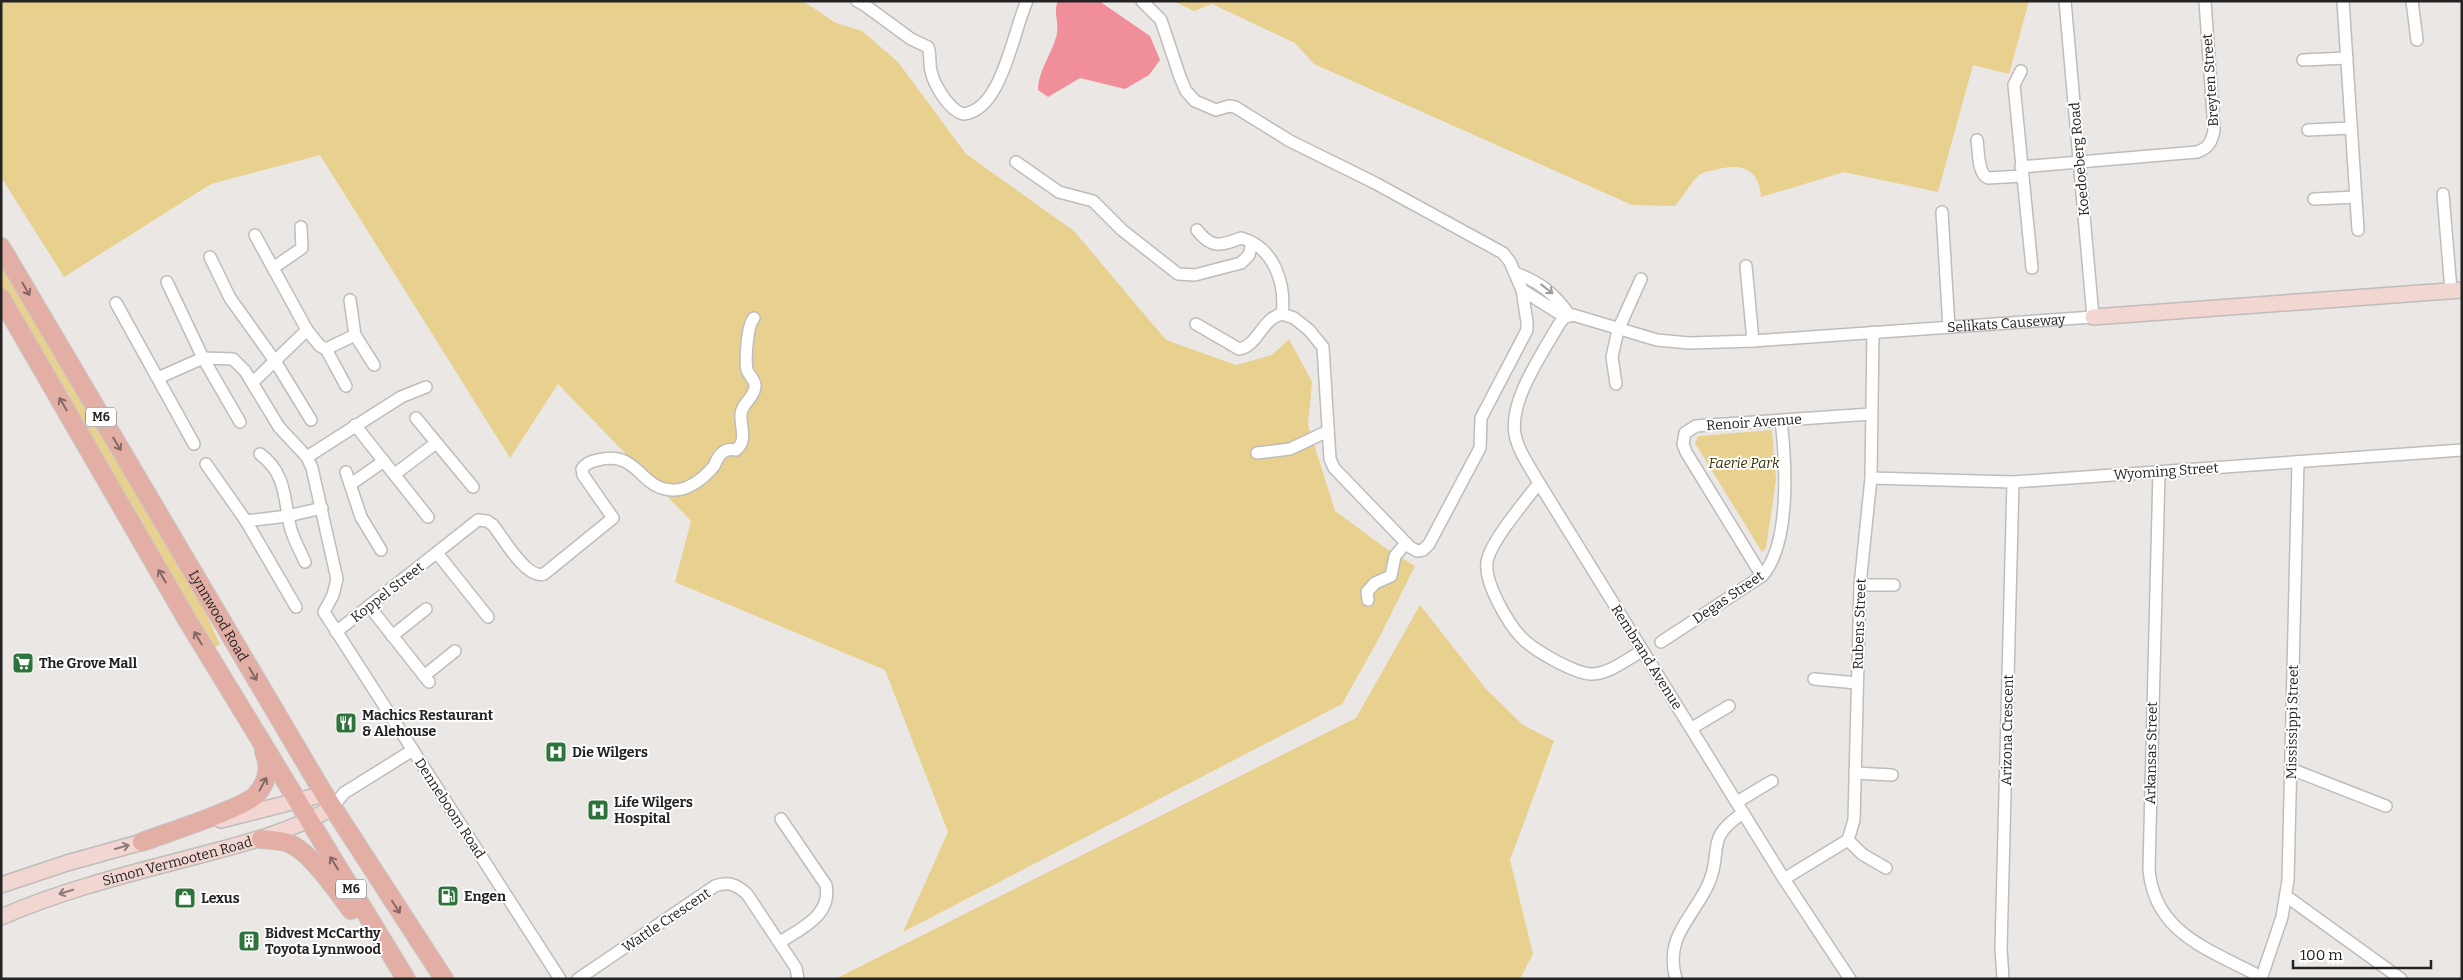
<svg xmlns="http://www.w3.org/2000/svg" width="2463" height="980" viewBox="0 0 2463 980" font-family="Bitter,serif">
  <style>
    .green { fill: #e8d08e }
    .water { fill: #f08f9a }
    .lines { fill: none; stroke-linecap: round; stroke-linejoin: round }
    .street-casing { stroke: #bfbcba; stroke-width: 14 }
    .secondary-casing { stroke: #bfbcba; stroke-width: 18 }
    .primary-casing { stroke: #c6c6c6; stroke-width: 20 }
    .street { stroke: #fff; stroke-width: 11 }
    .secondary { stroke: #f1d6d1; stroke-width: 15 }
    .primary { stroke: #e3aea4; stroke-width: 18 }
    .oneway { stroke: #846864 }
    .oneway2 { stroke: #9c9c9c }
    .oneway3 { stroke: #8a7c7a }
    .labels { text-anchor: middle; stroke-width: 4; stroke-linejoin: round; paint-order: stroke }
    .shield { fill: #fff; stroke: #666565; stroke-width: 1 }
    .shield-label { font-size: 12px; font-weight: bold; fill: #242323 }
    .street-label { font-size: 14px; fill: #242323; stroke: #fff }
    .park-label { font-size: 14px; font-style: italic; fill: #3a2d03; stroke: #fff }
    .poi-label { font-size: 14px; font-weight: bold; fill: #242323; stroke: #fff; text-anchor: start }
  </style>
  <rect width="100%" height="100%" fill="#eae7e5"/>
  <path class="green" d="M 1,1 L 803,1 L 836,23 L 862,31 L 898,62 L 966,154 L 1074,231 L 1166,340 L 1236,365 L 1272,355 L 1289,339 L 1312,382 L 1308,425 L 1335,511 L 1384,547 L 1415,566 L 1377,642 L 1342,704 L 903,932 L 948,832 L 885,670 L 675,582 L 691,521 L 558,384 L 510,458 L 320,155 L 211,184 L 64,277 L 1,177 Z
    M 1173,1 L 2029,1 L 2009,74 L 1973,65 L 1938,192 L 1844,172 L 1761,197 C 1759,169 1743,163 1718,169 C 1712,171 1704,171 1699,175 C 1690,184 1683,196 1675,206 L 1632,205 L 1314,64 L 1295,43 L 1212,4 L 1194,11 Z
    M 1,253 L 180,558 L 220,644 L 214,648 L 1,287 Z
    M 1772,430 L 1776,480 L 1766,548 L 1762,552 L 1695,443 L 1698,436 Z
    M 1420,605 L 1486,689 L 1523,725 L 1554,741 L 1510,860 L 1533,954 L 1520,979 L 835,979 L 1356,718 Z"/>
  <path class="water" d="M 1058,1 L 1099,1 L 1150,36 L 1160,60 L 1149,75 L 1125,89 L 1080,78 L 1048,97 L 1038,90 C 1038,70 1053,53 1057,33 C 1059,23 1053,11 1058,1 Z"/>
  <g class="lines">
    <g class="street-casing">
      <g id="street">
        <path d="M 857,1 L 866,6 L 911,39 L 928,47 C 931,55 929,63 931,71 C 934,85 949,110 963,114 C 1002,111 1013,31 1027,1"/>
        <path d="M 1142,1 L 1161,20 L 1180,77 L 1186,91 L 1195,101 L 1216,110 L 1229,106 L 1235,107 L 1290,141 L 1375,183 L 1503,253 L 1510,262 L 1522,290 L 1527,322 L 1527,330 L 1481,418 L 1480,448 L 1429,544 L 1423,550 L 1417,551 L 1410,547 L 1334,468 L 1330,459 L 1323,347 L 1309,330 L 1294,318 L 1282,314 C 1262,318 1258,346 1239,349 L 1196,324"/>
        <path d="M 2343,1 L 2358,230"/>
        <path d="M 2412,1 L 2417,40"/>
        <path d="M 2303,60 L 2347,58"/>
        <path d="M 2021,71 L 2014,85 L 2032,268"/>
        <path d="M 2308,130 L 2351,128"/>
        <path d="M 1977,140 C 1979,151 1977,173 1988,178 L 2022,176"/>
        <path d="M 1016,162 L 1059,192 L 1093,201 L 1122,230 L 1178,274 L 1195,275 L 1241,263 L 1249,255 L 1252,243"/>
        <path d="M 2021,167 L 2197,152 C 2209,148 2212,141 2214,130 L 2205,1"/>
        <path d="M 2443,194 L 2451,290"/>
        <path d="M 2314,199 L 2356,197"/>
        <path d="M 1942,212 L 1949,327"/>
        <path d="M 1197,230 C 1212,250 1222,245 1241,238 C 1274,247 1286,284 1282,314"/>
        <path d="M 255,235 L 307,330"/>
        <path d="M 210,257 L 230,298 L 275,361 L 311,420"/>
        <path d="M 1746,266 L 1753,341"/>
        <path d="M 273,268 L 302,248 L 301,227"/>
        <path d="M 1515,273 C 1540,282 1555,294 1570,316"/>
        <path d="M 167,282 L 203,358 L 240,422"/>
        <path d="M 1522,290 L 1565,317"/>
        <path d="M 350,300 L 355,335"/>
        <path d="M 116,303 L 194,444"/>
        <path d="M 326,349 L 346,386"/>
        <path d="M 158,378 L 203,358 L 233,359 L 245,371 L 279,427 L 307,457 L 312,468 L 337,579 L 333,595 L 324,612 L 560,979"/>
        <path d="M 253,382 L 307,330 L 320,346 L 326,349 L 355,335 L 374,365"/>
        <path d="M 1616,384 L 1612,357 L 1618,330 L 1641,279"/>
        <path d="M 416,418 L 473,487"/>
        <path d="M 355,425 L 428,517"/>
        <path d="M 1257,453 L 1290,449 L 1328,431"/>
        <path d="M 260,454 C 286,473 284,498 290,526 C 293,539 300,550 305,562"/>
        <path d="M 307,457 L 401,397 L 426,387"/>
        <path d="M 206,464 L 246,521 L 296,607"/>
        <path d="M 346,472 L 361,517 L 381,550"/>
        <path d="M 2159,472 L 2149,869 C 2154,934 2211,950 2261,977"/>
        <path d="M 395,474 L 436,443"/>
        <path d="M 1871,478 L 2013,482 L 2462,450"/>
        <path d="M 1539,483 C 1526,500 1490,542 1487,562 C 1484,582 1507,622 1521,637 C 1533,650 1572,672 1590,674 C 1608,675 1627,659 1642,651"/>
        <path d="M 351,484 L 384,461"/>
        <path d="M 246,521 L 288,516 L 322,508"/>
        <path d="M 437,553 L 488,617"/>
        <path d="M 1762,576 L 1686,452 L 1683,444 L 1685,433 L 1696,426 L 1871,414"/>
        <path d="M 1860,585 L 1894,585"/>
        <path d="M 1368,600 L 1367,592 L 1375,583 L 1391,576 L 1395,556 L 1406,543"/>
        <path d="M 369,606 L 429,682"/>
        <path d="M 336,632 L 478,520 L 487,521 L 493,525 C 503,538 527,580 544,574 L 613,518 L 583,475 L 582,469 C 586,463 591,461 598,460 C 639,450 638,488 672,490 C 688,491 704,478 714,466 C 716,462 718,456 722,453 C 726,449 731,449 736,450 C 748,440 740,427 741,414 C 742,403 754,398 755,387 C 756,380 749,376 747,370 C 745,360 747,325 754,318"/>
        <path d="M 392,636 L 426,609"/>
        <path d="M 1661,642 L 1762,576 C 1791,544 1786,462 1781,421"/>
        <path d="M 424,676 L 455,651"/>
        <path d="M 1814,679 L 1857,683"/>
        <path d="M 1692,728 L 1729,706"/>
        <path d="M 2291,769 L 2386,806"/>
        <path d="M 1855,773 L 1892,775"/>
        <path d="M 1737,802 L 1772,781"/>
        <path d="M 332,808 L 344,793 L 413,750"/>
        <path d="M 1848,840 L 1862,854 L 1886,868"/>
        <path d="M 1784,879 L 1848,840 L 1854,820 L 1860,585 L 1871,478 L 1873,332"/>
        <path d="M 2286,896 L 2401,979"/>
        <path d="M 780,942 C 802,928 832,915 826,885 L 781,819"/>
        <path d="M 578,979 L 715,886 C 729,881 737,885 747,894 L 796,968 L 798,979"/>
        <path d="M 1676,979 C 1664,937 1692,919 1708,885 C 1724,850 1703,840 1743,813"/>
        <path id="s1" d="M 1850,979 L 1784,879 L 1539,483 C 1530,467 1518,451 1515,434 C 1509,400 1543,353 1559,324 L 1565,317 L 1573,315 L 1657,340 L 1689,343 L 1753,341 L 2093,317 L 2065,1"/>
        <path d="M 2003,979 L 2001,949 L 2013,482"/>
        <path d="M 2261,979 L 2282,917 L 2288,880 L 2298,462"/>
      </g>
    </g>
    <g class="secondary-casing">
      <g id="secondary">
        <path d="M 2093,317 L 2462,290"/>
        <path d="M 221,820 L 324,794"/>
        <path d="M 1,885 L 67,863 L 153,839"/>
        <path id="s2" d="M 1,917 C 63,890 128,874 193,857 C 242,844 288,833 332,808"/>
      </g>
    </g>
    <g class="primary-casing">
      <g id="primary">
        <path id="s3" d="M 1,247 L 324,794 L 444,979"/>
        <path d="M 1,298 L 186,618 L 406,979"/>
        <path d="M 261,839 C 270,840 280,840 288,843 C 310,851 337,891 351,910"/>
        <path d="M 142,842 C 166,833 242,809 256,795 C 267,783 271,767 264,752"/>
      </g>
    </g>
    <use href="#street" class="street"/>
    <use href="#secondary" class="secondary"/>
    <use href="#primary" class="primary"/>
  </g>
  <defs><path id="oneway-shaft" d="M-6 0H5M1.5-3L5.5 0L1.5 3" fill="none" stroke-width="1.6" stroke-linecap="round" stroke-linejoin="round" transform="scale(1.25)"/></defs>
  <g class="oneway">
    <use href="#oneway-shaft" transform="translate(26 289) rotate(60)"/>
    <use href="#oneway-shaft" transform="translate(63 404) rotate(-120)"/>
    <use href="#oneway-shaft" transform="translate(117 444) rotate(59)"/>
    <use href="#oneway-shaft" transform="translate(162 576) rotate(-120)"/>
    <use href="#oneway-shaft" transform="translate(198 638) rotate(-121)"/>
    <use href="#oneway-shaft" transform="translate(253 674) rotate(60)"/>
    <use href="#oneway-shaft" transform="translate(263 784) rotate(-62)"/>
    <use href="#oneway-shaft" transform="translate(334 863) rotate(-122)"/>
    <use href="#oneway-shaft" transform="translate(396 907) rotate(57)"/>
  </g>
  <use class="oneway2" href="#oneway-shaft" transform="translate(1547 289) rotate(38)"/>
  <g class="oneway3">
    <use href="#oneway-shaft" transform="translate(122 847) rotate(-16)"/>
    <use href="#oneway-shaft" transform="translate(66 892) rotate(163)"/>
  </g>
  <defs>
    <g id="supermarket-square" transform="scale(1.125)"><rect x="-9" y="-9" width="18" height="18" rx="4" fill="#2e723c" stroke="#fff"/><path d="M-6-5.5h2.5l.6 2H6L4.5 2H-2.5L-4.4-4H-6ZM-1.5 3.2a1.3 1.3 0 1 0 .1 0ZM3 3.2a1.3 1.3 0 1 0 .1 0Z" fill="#fff"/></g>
    <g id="restaurant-square" transform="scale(1.125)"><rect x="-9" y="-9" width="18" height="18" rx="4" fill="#2e723c" stroke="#fff"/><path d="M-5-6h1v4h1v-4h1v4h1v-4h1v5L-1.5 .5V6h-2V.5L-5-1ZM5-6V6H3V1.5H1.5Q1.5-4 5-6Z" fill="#fff"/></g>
    <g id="hospital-square" transform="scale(1.125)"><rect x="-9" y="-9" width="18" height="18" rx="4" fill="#2e723c" stroke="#fff"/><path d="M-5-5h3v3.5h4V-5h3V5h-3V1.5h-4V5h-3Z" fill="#fff"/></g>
    <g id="fuel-square" transform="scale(1.125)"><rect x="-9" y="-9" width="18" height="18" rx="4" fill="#2e723c" stroke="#fff"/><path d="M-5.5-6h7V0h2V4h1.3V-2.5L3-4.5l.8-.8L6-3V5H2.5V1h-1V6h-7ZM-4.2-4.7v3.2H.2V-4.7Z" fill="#fff"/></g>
    <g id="shop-square" transform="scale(1.125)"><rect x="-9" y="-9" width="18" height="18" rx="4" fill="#2e723c" stroke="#fff"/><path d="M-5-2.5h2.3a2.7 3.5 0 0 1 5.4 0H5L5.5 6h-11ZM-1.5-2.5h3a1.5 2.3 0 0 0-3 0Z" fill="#fff"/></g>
    <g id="building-square" transform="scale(1.125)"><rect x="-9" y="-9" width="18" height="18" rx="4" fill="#2e723c" stroke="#fff"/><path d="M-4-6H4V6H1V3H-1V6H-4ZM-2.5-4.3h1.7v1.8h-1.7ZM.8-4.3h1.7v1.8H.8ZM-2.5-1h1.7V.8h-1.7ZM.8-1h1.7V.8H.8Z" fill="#fff"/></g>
  </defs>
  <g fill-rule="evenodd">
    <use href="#supermarket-square" x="23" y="663"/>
    <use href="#restaurant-square" x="346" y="723"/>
    <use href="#hospital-square" x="556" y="752"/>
    <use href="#hospital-square" x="598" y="810"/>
    <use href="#fuel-square" x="448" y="896"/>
    <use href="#shop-square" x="185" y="898"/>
    <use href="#building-square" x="249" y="941"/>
  </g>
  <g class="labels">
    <g class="shield">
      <rect x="86" y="407.5" width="30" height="19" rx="4"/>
      <rect x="336" y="879.5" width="30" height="19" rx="4"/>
    </g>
    <g class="shield-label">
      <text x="101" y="421">M6</text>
      <text x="351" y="893">M6</text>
    </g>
    <g class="street-label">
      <text transform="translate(2210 80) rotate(-94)" y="5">Breyten Street</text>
      <text transform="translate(2079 159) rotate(-95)" y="5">Koedoeberg Road</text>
      <text dy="5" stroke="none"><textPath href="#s1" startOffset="1216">Selikats Causeway</textPath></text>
      <text transform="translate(1754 422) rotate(-4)" y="5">Renoir Avenue</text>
      <text transform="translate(2166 471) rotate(-4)" y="5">Wyoming Street</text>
      <text transform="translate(387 592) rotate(-38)" y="5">Koppel Street</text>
      <text transform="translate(1728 597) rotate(-34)" y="5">Degas Street</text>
      <text dy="5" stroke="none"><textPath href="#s3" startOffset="428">Lynnwood Road</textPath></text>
      <text transform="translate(1859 624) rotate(-88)" y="5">Rubens Street</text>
      <text transform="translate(1647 657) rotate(58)" y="5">Rembrand Avenue</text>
      <text transform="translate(2292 722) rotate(-89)" y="5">Mississippi Street</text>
      <text transform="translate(2007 730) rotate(-89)" y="5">Arizona Crescent</text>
      <text transform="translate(2151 753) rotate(-89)" y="5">Arkansas Street</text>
      <text transform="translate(450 808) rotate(57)" y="5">Denneboom Road</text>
      <text dy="5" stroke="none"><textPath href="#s2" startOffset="185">Simon Vermooten Road</textPath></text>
      <text transform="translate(666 920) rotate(-34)" y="5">Wattle Crescent</text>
    </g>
    <g class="park-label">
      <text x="1744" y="468">Faerie Park</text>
    </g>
    <g class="poi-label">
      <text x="39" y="668">The Grove Mall</text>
      <text x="362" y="720">Machics Restaurant<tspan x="362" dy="16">&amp; Alehouse</tspan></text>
      <text x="572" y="757">Die Wilgers</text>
      <text x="614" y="807">Life Wilgers<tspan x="614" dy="16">Hospital</tspan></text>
      <text x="464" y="901">Engen</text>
      <text x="201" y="903">Lexus</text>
      <text x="265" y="938">Bidvest McCarthy<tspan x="265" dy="16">Toyota Lynnwood</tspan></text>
    </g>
  </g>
  <rect width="2463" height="980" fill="none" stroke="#242323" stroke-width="5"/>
  <path d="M2293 960v8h138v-8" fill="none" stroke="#242323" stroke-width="2.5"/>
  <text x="2300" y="960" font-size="15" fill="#242323" stroke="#ffffff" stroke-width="4" paint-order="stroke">100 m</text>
</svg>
